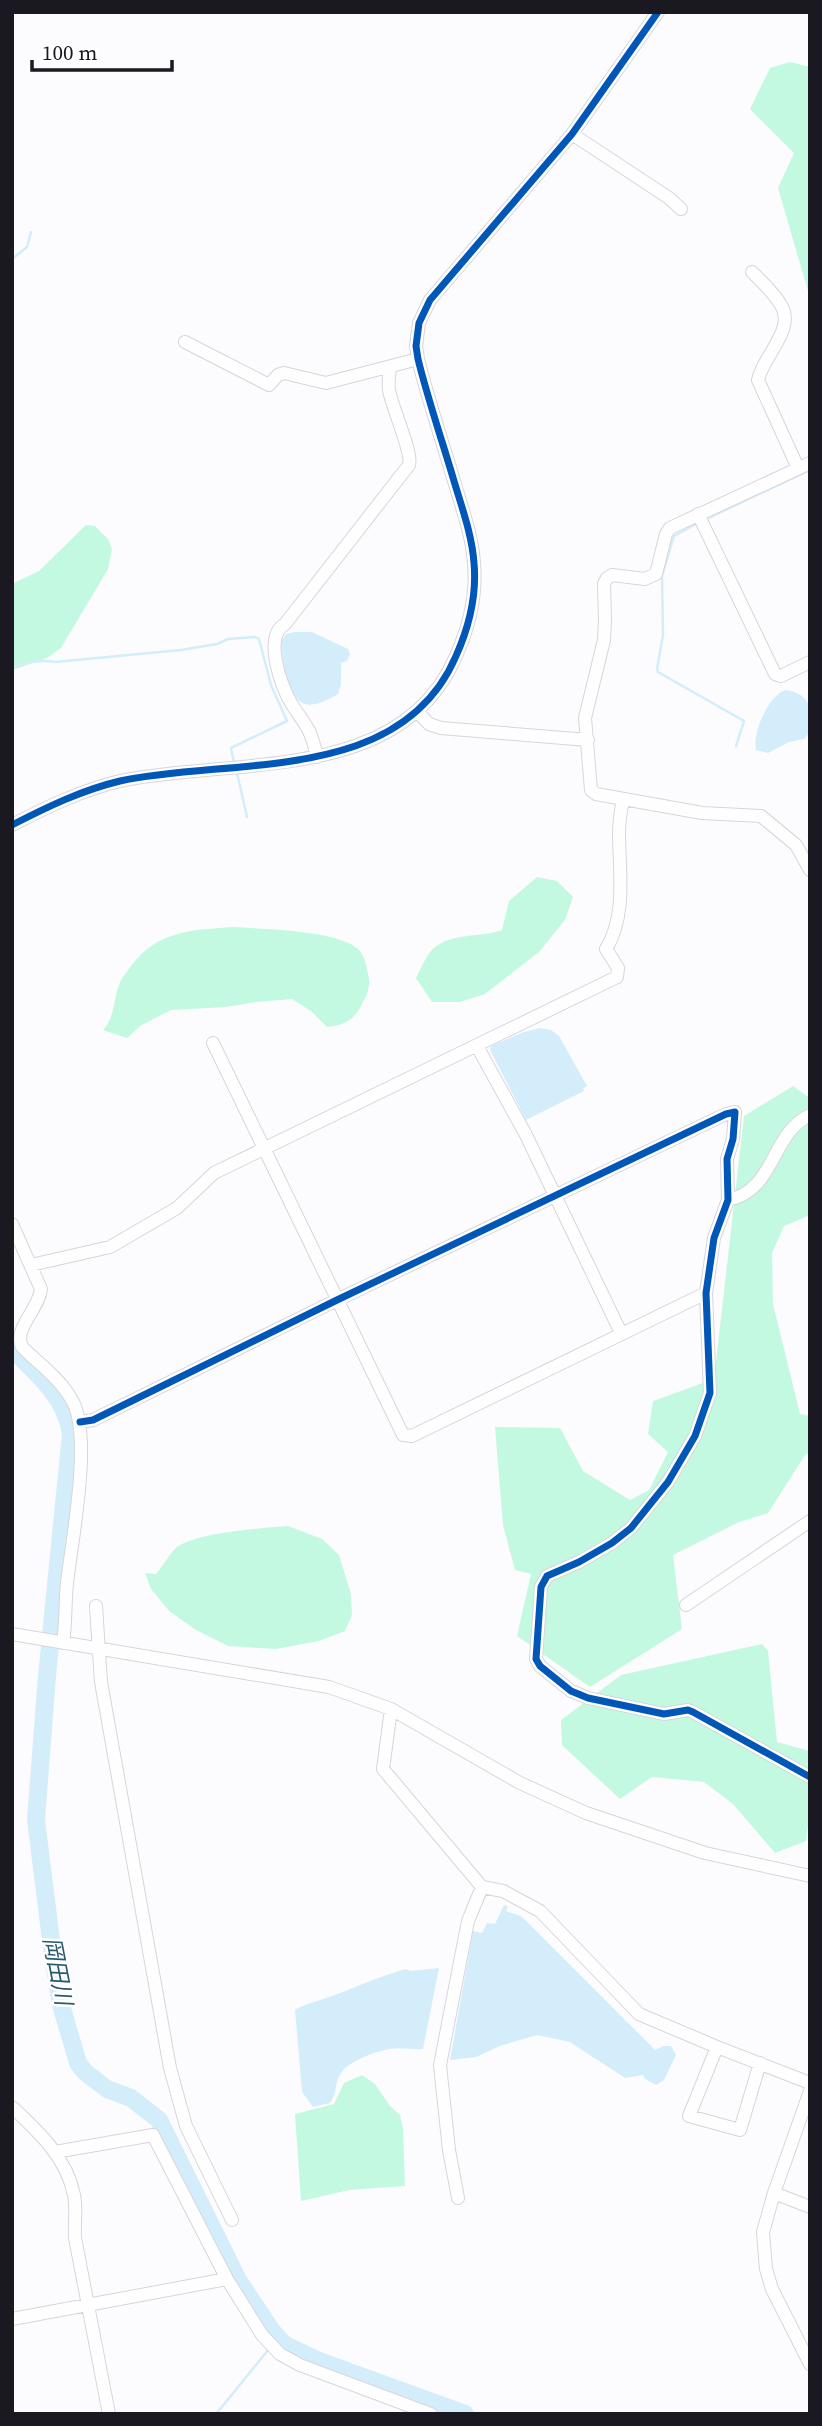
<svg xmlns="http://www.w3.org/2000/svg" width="822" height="2426" viewBox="0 0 822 2426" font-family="'Source Serif 4','Noto Sans JP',serif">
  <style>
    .green { fill: #c4f9e1 }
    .water { fill: #d3eefa }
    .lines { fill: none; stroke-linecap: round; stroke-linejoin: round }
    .stream { stroke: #d3eefa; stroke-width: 2.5 }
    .river { stroke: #d3eefa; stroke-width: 18 }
    .minor-casing { stroke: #d7d5db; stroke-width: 14 }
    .minor { stroke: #fffeff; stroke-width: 12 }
    .cycleway-casing { stroke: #fff; stroke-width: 11 }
    .cycleway { stroke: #0057b8; stroke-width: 7 }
    .labels { text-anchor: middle; stroke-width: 5; stroke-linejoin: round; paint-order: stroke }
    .water-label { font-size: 23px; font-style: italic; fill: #2a5a6b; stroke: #fff }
  </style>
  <rect width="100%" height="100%" fill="#fcfbfe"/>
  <path class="green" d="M 790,62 L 810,67 L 810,298 L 778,188 L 794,153 L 750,109 L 770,68 Z
    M 86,525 L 95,526 L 108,539 L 112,549 L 108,569 L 61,648 L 47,658 L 12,670 L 12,584 L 39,571 Z
    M 537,877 L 557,881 L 573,897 L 565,920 L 539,952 L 485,994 L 460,1002 L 432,1002 L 416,978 C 421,969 426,955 433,949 C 451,932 481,938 502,930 L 509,901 Z
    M 234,927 C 262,929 340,930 359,950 C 364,956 366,963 367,970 C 370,979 370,987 366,996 C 356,1017 351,1024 327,1027 L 311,1011 L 292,999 L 256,1002 L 226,1007 L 171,1010 L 140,1026 L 127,1038 L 103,1030 C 115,1017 113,1001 119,985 C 121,978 127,972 131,966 C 158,930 192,930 234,927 Z
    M 793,1086 L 810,1098 L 810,1215 L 784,1226 L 772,1253 L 773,1304 L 800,1414 L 810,1416 L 810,1452 L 805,1455 L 768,1513 L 739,1522 L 673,1555 L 682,1629 L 590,1687 L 517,1636 L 531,1574 L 515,1570 L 503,1525 L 495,1427 L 560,1428 L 583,1471 L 630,1500 L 649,1490 L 668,1452 L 648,1434 L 653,1401 L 714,1379 L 744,1116 Z
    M 288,1526 L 322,1539 L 339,1555 L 351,1594 L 352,1615 L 345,1631 L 319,1641 L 276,1649 L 228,1646 L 196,1630 L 169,1611 L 151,1589 L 145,1573 L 156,1574 C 163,1566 171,1550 180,1545 C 203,1532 262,1528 288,1526 Z
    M 762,1644 L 768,1651 L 777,1742 L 810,1751 L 810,1811 L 806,1841 L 775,1853 L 733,1804 L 704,1782 L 652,1777 L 620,1799 L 562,1745 L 561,1720 L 621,1675 Z
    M 362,2075 L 375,2084 L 390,2106 L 400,2115 L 403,2128 L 405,2186 L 349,2190 L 301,2201 L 295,2114 L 334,2104 L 344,2083 Z"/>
  <path class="water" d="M 295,632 L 312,632 L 348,649 L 350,654 L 347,661 L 341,663 L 341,685 L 338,694 C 329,699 316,707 305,704 C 287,699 282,657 281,642 L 286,634 Z
    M 786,690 C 813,695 810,709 810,732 L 804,739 L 789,742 L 768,753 L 756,750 C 752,733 769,694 786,690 Z
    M 540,1028 L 551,1030 L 559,1036 L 587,1086 L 583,1089 L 584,1091 L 526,1120 L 490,1050 L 491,1046 L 524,1032 Z
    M 504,1905 L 508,1906 L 506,1911 L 521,1916 L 655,2050 L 664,2046 L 671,2046 L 676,2055 L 664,2080 L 656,2085 L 645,2079 L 643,2075 L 625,2078 L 570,2042 L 537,2035 L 500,2046 L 476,2057 L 450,2060 L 473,1931 L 482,1933 L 487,1923 L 495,1924 Z
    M 439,1968 L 423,2049 C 412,2050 401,2047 390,2049 C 376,2051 349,2061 341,2073 C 334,2083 338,2092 330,2103 L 313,2107 L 302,2092 L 295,2010 C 307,2003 319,2001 332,1996 C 357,1987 380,1976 406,1969 L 410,1971 Z"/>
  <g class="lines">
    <path class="stream" d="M 12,259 L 27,247 L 31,232
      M 704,520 L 810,470
      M 698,523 L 674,536 L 662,576 L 663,635 L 657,669 L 658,672 L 744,721 L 736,746
      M 12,667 C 26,663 40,659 55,662 L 181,650 L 217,644 L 228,639 L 255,637 L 259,639 L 271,685 L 287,721 L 231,748 L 234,763
      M 237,773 L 247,817
      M 216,2414 L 269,2349"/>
    <path class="river" d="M 12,1349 C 38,1374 66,1398 71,1434 L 47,1676 L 36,1820 L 53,1956 L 61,2005 L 78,2063 L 85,2072 L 107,2089 L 131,2098 L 159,2120 L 238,2280 L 272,2331 L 285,2345 L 319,2361 L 465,2414"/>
    <g class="minor-casing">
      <path id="minor" d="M 572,134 L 669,198 L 681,209
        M 752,272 C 762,282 774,293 781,305 C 796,329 763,356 758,380 L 798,468
        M 185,342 L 269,385 L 278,375 L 284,373 L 326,383 L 418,359
        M 810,463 L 670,528 L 666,534 L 656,574 L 645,579 L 612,575 L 607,578 L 604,584 L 605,619 L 604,640 L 585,718 L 591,790 L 596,794 L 702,813 L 761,816 L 796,845 L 810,870
        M 698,514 L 775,674 L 781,676 L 810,662
        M 417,711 L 429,724 L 441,728 L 588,740
        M 317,757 C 315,748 313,739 309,731 C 304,721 297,713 291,703 C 281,685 263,637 285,624 L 409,465 C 413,453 392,408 389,390 C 388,382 389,375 390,367
        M 12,825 C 47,807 82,790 120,781 C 233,757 401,785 456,656 C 469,627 477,596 474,563 C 472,535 462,508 454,481 C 442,440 428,400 418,359 L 416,346 L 419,323 L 430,300 L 572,134 L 658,12
        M 213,1043 L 403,1435 L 412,1436 L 706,1293
        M 477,1046 L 526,1135 L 621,1333
        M 728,1200 C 776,1190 770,1134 810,1115
        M 12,1224 L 41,1289 C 39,1309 13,1329 22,1347 C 40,1365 61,1379 73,1402 C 92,1439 72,1539 67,1583 C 65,1603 66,1623 63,1643
        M 31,1265 L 110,1247 L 177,1208 L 214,1173 L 617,977 L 618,968 L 606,949 C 627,915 619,870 619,832 C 619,821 621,810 623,800
        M 80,1422 L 93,1420 L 337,1300 L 726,1114 L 735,1112 L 733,1139 L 727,1159 L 728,1200 L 714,1238 L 706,1293 L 710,1393 L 695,1436 L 668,1482 L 631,1528 L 612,1543 L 579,1562 L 547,1576 L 541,1587 L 536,1659 L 540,1666 L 571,1691 L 588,1698 L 664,1714 L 688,1710 L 693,1712 L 810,1777
        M 686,1605 L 810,1521
        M 96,1606 L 101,1682 L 170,2068 L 186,2126 L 232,2220
        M 12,1634 L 329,1687 L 391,1709 L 520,1783 L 586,1813 L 705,1853 L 810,1876
        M 391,1709 L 383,1769 L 482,1887
        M 717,2047 L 689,2116 L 740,2130 L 760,2063
        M 810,2091 L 774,2193 L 763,2232 L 766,2269 L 772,2289 L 810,2364
        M 12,2107 C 38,2131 67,2158 74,2195 C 77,2209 74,2224 75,2238 L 109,2414
        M 55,2152 L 153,2135 L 227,2279 L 262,2335 L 280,2354 L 300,2365 L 431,2414
        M 774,2193 L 810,2207
        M 458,2198 L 449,2150 L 440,2065 L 468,1921 L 482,1887 L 503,1891 L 540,1911 L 639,2014 L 717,2047 L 810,2083
        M 12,2319 L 227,2279"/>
    </g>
    <use href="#minor" class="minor"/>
    <g class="cycleway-casing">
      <path id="cycleway" d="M 12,825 C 47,807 82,790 120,781 C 233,757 401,785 456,656 C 469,627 477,596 474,563 C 472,535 462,508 454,481 C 442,440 428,400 418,359 L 416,346 L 419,323 L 430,300 L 572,134 L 658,12
        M 80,1422 L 93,1420 L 337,1300 L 726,1114 L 735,1112 L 733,1139 L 727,1159 L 728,1200 L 714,1238 L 706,1293 L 710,1393 L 695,1436 L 668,1482 L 631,1528 L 612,1543 L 579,1562 L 547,1576 L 541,1587 L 536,1659 L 540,1666 L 571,1691 L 588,1698 L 664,1714 L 688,1710 L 693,1712 L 810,1777"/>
    </g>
    <use href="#cycleway" class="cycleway"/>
  </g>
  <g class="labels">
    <g class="water-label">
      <text transform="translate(58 1971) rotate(79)" y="8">岡田川</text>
    </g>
  </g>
  <rect width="822" height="2426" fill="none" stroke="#1a1821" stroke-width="28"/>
  <path d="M32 60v10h140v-10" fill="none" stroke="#1a1821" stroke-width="3.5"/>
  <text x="42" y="60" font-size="21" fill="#1a1821" stroke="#ffffff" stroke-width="5" paint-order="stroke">100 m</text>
</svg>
